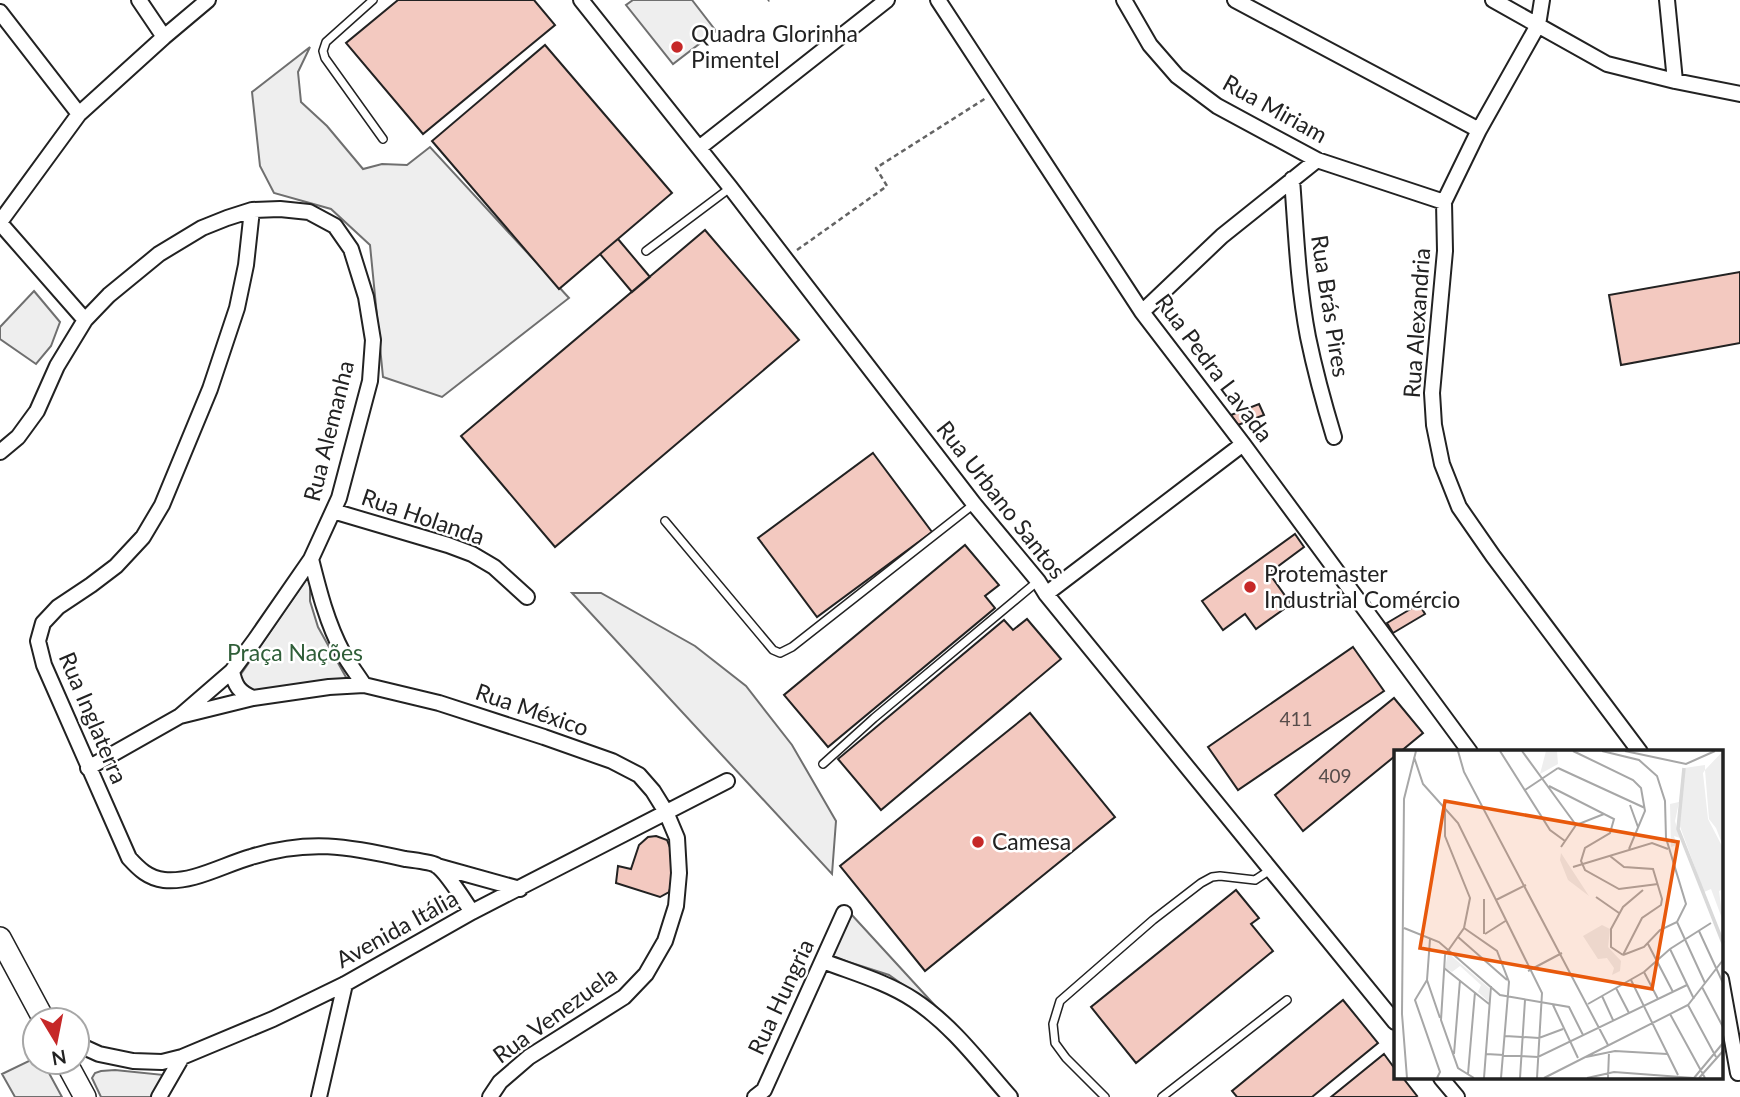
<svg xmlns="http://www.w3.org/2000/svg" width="1740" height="1097" viewBox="0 0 1740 1097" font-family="Lato,sans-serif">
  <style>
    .green { fill: #eee; stroke: #6f6f6f; stroke-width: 2 }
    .building { fill: #f3c9c0; stroke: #222; stroke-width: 2 }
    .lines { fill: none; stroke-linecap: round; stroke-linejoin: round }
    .lane-casing { stroke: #222; stroke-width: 10 }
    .street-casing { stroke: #222; stroke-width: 18 }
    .secondary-casing { stroke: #222; stroke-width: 24 }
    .path { stroke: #646464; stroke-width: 2.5; stroke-dasharray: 5 3.5; stroke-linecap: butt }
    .lane { stroke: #fff; stroke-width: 7 }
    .street { stroke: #fff; stroke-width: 14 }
    .secondary { stroke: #fff; stroke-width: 21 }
    .poi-dot { fill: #c62828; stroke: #fff; stroke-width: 2.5 }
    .labels { text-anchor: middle; stroke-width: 5; stroke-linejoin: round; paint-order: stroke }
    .number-label { font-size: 19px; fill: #564c4a }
    .poi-label { font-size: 23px; fill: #222; stroke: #fff; text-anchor: start }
    .street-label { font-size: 23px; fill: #222; stroke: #fff }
    .park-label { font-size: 23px; fill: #2f5e38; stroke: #fff }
    .inset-river { fill: none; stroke: #d9d9d9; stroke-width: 3.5 }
    .inset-road { fill: none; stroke: #a7a7a7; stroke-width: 2 }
    .view { fill: #e8590c; fill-opacity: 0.15; stroke: #e8590c; stroke-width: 3.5 }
    .inset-edge { fill: none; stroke: #222; stroke-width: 3.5 }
  </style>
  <rect width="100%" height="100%" fill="#fff"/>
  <path class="green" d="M 633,0 L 692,0 L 716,31 L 673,64 L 626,5 Z
    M 310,47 L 298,72 L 301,102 L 327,126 L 363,169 L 382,164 L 407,165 L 430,147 L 569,298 L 442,397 L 383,377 L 370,245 L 331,209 L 274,193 L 260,166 L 252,92 Z
    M 34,291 L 60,322 L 51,346 L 36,364 L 0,339 L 0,327 Z
    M 310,574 L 310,601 L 318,627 L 347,679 L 265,692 L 251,690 L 239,677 Z
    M 572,593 L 601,593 L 695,646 L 746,686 L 792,745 L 836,821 L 832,874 Z
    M 851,914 L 940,1011 L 889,975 L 830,956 Z
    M 35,1058 L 35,1062 L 43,1062 L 62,1097 L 15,1097 L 2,1074 Z
    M 115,1070 L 164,1075 L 151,1097 L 101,1097 L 92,1078 L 95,1073 L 101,1071 Z"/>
  <path class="building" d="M 398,0 L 534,0 L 555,25 L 423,134 L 346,43 Z
    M 545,45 L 672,193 L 559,289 L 432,141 Z
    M 705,230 L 799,340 L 555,547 L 461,436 Z
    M 618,239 L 650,277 L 632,292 L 600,254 Z
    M 1740,272 L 1740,343 L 1621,365 L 1609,295 Z
    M 1259,404 L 1264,415 L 1238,425 L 1231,415 Z
    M 873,453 L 932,532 L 817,617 L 758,538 Z
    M 1295,534 L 1304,547 L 1269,573 L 1291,604 L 1256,629 L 1245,614 L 1223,630 L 1202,601 Z
    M 965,545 L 999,585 L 985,596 L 995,608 L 828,747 L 784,695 Z
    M 1419,604 L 1425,614 L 1393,633 L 1387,623 Z
    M 1027,619 L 1061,659 L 881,810 L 838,759 L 1004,620 L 1013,630 Z
    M 1353,647 L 1384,691 L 1238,790 L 1208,747 Z
    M 1394,698 L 1423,733 L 1400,752 L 1395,752 L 1395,756 L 1303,831 L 1275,795 Z
    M 1030,713 L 1115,817 L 925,971 L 840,866 Z
    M 656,836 L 667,840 L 671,850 L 674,875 L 669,892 L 660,897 L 616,883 L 618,866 L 631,869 L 639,845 L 648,837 Z
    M 1236,890 L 1259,918 L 1251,924 L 1273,951 L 1136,1063 L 1091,1007 Z
    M 1343,1000 L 1378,1043 L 1312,1097 L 1237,1097 L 1232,1091 Z
    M 1384,1054 L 1395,1069 L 1395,1078 L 1403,1078 L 1417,1096 L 1415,1097 L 1331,1097 Z"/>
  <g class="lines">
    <g class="lane-casing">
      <path id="lane" d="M 373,0 L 326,42 L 323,51 L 325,58 L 383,139
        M 646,251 L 730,188
        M 665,521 L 773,650 L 780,653 L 792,647 L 974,504
        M 823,764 L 874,718 L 1038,581
        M 1105,1097 L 1066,1058 L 1055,1043 L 1053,1024 L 1060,1001 L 1153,920 L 1201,883 L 1212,877 L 1220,876 L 1255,880 L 1270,870
        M 1162,1097 L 1287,1000"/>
    </g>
    <g class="street-casing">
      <path id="street" d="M 139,0 L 164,37
        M 581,0 L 730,187 L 974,504 L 1038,581 L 1046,594 L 1395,1022
        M 938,0 L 1142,312 L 1243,444 L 1470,752
        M 1124,0 L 1150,45 L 1177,76 L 1217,106 L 1317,160 L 1444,202
        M 1235,0 L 1479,130
        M 1493,0 L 1607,64 L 1675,81 L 1740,94
        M 1542,0 L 1538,25 L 1479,130 L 1444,202 L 1445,251 L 1432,393 L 1434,425 L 1442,464 L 1459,507 L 1493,556 L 1640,752
        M 1667,0 L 1675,81
        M 0,12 L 79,114
        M 699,148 L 887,0
        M 1292,179 C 1296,232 1298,285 1308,337 C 1315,371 1324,404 1334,437
        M 252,210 L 246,265 L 237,308 L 210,389 L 162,505 L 143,537 L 116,566 L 91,585 L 58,607 L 43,623 L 38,641 L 44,665 L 129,858 C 139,869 148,878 164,880 C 193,883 223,865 251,857 C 308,839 348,846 405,859 C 413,860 430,862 436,865 C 446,871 465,902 472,912
        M 0,222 L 79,114 L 164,37 L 208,0
        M 0,223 L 85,320
        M 1142,312 L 1222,236 L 1317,160
        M 0,452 L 18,437 L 37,411 L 57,366 L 85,320 L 109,295 L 159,254 L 202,228 L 227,218 L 252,210 L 280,209 L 309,212 L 335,226 L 351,249 L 366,297 L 373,340 L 370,381 L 339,498 L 311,559 L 255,640 L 232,671 L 180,716
        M 333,511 L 448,545 L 472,554 L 494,567 L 527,597
        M 311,559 C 319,591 327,623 343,653 C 349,664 357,674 364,685
        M 1046,594 L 1243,444
        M 232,671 C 235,686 239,692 253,698
        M 88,768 L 180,716 L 253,698 L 329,687 L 364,685 L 439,703 L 544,737 L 612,761 L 639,775 L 653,791 L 666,812 L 677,838 L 679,873 L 676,906 L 665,941 L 646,974 L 624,997 L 529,1057 L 500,1082 L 490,1097
        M 437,866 L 520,889
        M 823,961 C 854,973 887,982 914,1000 C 952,1025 980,1063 1010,1097
        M 1721,979 L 1738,1073
        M 77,1044 L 99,1054 L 133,1061 L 162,1062 L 182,1057 L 273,1019 L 345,984 L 472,912 L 727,781
        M 1441,1078 L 1457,1097
        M 159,1097 L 182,1057
        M 319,1097 L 345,984
        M 755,1097 L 764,1090 L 844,913"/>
    </g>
    <g class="secondary-casing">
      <path id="secondary" d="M 0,938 L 44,1020
        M 66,1062 L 85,1097"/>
    </g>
    <path class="path" d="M 768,1 L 769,0
      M 797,250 L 887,186 L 876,168 L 986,98"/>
    <use href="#lane" class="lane"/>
    <use href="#street" class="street"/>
    <use href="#secondary" class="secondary"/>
  </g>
  <g class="poi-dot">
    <circle cx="677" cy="47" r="7"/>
    <circle cx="1250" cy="587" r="7"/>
    <circle cx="978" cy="842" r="7"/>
  </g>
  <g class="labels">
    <g class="number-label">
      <text x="1296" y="726">411</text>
      <text x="1335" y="783">409</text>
    </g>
    <g class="poi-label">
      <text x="691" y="42">Quadra Glorinha<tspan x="691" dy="26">Pimentel</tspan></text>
      <text x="1264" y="582">Protemaster<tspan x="1264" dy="26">Industrial Comércio</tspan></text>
      <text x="992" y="850">Camesa</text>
    </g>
    <g class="street-label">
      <text transform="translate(1275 109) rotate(29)" y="8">Rua Miriam</text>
      <text transform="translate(1330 306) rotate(81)" y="8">Rua Brás Pires</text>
      <text transform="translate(1417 323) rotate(-86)" y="8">Rua Alexandria</text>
      <text transform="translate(1214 368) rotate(53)" y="8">Rua Pedra Lavada</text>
      <text transform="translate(329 431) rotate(-76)" y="8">Rua Alemanha</text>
      <text transform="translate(1001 500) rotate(52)" y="8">Rua Urbano Santos</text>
      <text transform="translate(423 517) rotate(19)" y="8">Rua Holanda</text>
      <text transform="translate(532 710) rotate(19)" y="8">Rua México</text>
      <text transform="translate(93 718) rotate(67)" y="8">Rua Inglaterra</text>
      <text transform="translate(397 929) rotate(-29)" y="8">Avenida Itália</text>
      <text transform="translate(781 997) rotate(-65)" y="8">Rua Hungria</text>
      <text transform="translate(555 1015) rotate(-36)" y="8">Rua Venezuela</text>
    </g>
    <g class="park-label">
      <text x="295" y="661">Praça Nações</text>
    </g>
  </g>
  <g transform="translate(1394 750)">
    <rect width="329" height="329" fill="#fff"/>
    <path d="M 152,1 L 163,1 L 164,14 L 146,24 ZM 329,1 L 329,96 L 322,78 L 315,69 L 311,20 L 309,23 L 314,69 L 329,98 L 329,139 L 325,141 L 329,171 L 317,139 L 310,142 L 284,71 L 290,18 L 311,15 L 311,20 ZM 285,52 L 281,71 L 286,88 L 280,86 L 283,95 L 277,97 L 276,54 ZM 167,103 L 195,146 L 174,130 L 166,110 ZM 208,175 L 216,179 L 214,197 L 227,211 L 226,221 L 218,225 L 220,218 L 213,208 L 204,209 L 189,186 ZM 54,203 L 95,238 L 95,252 L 84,242 L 87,235 L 66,216 L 58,222 L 51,218 Z" fill="#eee"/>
    <path class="inset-river" d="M 290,18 L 284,79 L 329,193"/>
    <path class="inset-road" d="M 64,1 L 70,22 L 214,295M 106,1 L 156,80 L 171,91M 128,1 L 182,75M 179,1 L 239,30 L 247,38 L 251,61 L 235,99M 208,1 L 245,10 L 263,26 L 271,51 L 272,88 L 292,154 L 283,172 L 266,180 L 250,197 L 229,205M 231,1 L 292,14 L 321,1M 20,7 L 29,34 L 64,73 L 148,243 L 143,328M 164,18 L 251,58M 155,36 L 220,69 L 216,83 L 191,98 L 187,111 L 191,120 L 225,139 L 264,134M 131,40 L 164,18M 51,55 L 51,86 L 76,148 L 70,178 L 51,205 L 47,270 L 64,318 L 80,328M 236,55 L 244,77M 167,97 L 182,75 L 210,64M 216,106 L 230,117 L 259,119 L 268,149 L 267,155 L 248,168 L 229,205M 179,117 L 258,93 L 274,99M 202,147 L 225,163M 102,150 L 132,135M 283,172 L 311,233M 10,178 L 45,192 L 106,245 L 175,257 L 189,285M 70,178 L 103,201 L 115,232 L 107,328M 305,181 L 329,233M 90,184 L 90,149M 91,184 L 113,170M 64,187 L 113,230M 36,189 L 33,230 L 46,268M 254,194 L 279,242M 276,199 L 300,249M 229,205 L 217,197 L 217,179 L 229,157 L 249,140M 50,218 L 95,254M 134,221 L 168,203M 250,222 L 264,249M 33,230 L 21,250 L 46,322 L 43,328M 237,230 L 284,325M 308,237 L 329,277M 222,238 L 235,263M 208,246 L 219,270M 194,254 L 250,222 L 276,199 L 317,173M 159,255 L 184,308M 294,255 L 322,307M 276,264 L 311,328M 111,286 L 145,288 L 169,279M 60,304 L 66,230M 92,304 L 144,307 L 293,235M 192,307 L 221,301 L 273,304M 74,324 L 81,242M 13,328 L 8,264 L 10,49 L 22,1M 90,328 L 97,236M 126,328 L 131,250M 150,328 L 294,255 L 329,210M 193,328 L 220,322 L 300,328M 214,328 L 215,302M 300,328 L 329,293M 305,328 L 329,301"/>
    <path class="view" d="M 51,51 L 284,92 L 258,239 L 26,198 Z"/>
    <rect width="329" height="329" class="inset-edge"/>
  </g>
  <g transform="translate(56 1041) rotate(170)"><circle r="33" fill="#ffffff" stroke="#a7a7a7" stroke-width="2"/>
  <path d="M0-5L12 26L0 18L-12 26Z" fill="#c62828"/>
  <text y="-10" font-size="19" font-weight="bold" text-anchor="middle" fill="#222222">N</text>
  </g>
</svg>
